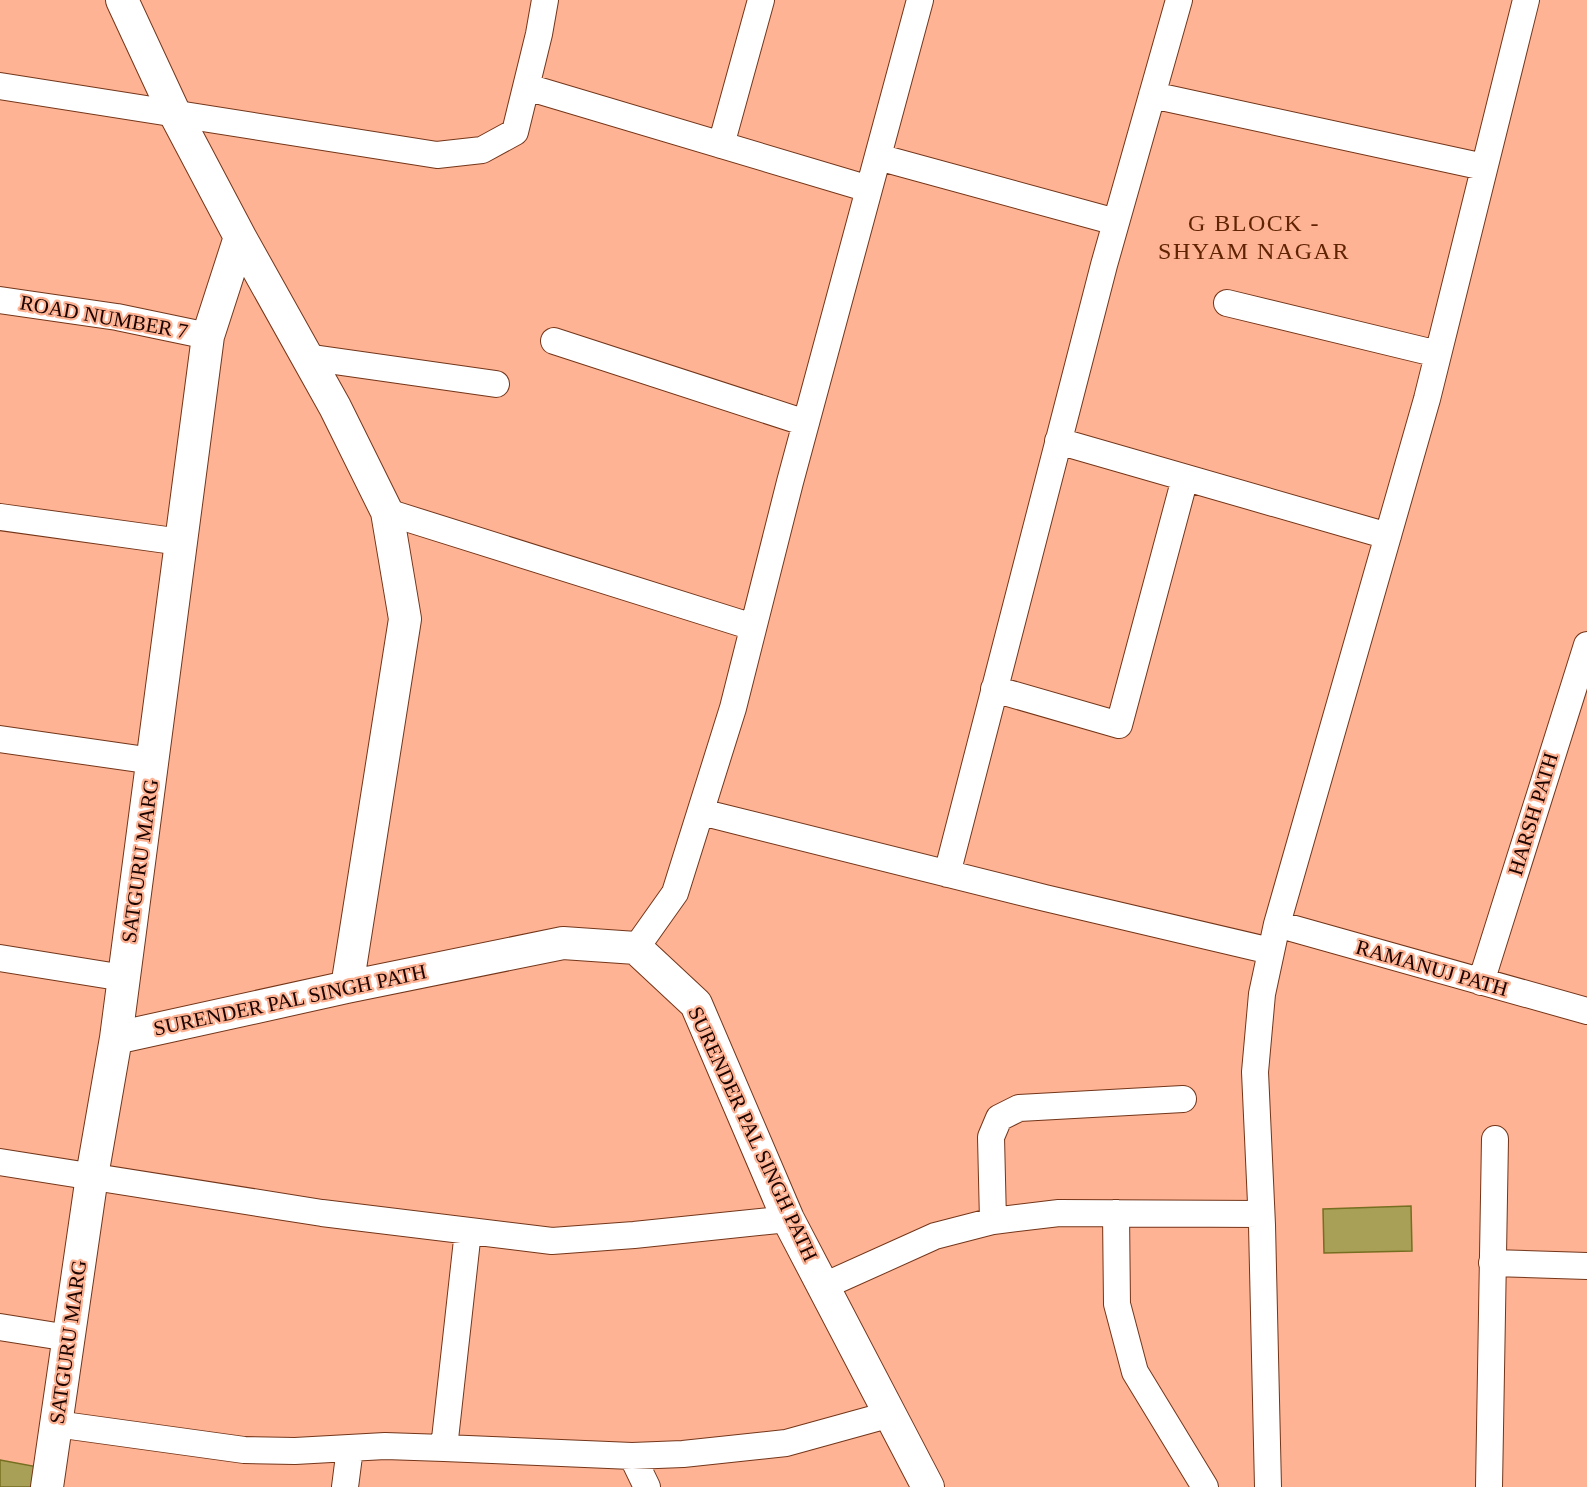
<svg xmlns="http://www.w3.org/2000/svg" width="1587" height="1487" viewBox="0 0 1587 1487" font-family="Georgia,serif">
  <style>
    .building { fill: #a8a056; stroke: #766e20; stroke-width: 1.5 }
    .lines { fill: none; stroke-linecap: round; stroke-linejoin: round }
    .minor-casing { stroke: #743519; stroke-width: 28 }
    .tertiary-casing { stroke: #743519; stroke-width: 34 }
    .minor { stroke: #fff; stroke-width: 26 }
    .tertiary { stroke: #fff; stroke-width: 32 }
    .labels { text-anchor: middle; stroke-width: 4.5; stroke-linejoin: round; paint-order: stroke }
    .street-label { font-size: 21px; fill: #1b0400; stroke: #fdb394 }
    .quarter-label { font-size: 24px; letter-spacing: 1.5px; fill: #602304; stroke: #fdb394 }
  </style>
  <rect width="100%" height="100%" fill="#fdb394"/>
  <path class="building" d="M 1411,1206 L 1412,1251 L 1324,1253 L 1323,1209 Z
    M 0,1460 L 38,1467 L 34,1487 L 0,1487 Z"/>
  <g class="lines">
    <g class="minor-casing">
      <path id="minor" d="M 0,86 L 437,155 L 482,150 L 515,132 L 539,34 L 545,0
        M 527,87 L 869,189
        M 1152,95 L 1484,167
        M 721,145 L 761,0
        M 878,157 L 1116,222
        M 0,300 L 117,317 L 208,336
        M 1227,303 L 1438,354
        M 554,341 L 806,423
        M 306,357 L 496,384
        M 1058,441 L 1388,536
        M 387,512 L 753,627
        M 0,517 L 181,542
        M 994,689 L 1119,725 L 1185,478
        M 0,739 L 153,761
        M 701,812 L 1045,898 L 1271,951
        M 947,874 L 1104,265 L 1179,0
        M 1277,924 L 1587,1011
        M 636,948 L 675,893 L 733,708 L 790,482 L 920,0
        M 0,958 L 124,978
        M 1481,982 L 1587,645
        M 0,1162 L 322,1213 L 552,1241 L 634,1235 L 788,1219
        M 1116,1213 L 1117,1304 L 1135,1372 L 1205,1487
        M 993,1221 L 991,1137 L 999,1118 L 1019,1108 L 1183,1099
        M 1492,1263 L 1587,1266
        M 824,1286 L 935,1236 L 993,1221 L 1059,1213 L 1261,1214
        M 0,1327 L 69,1338
        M 56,1424 L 244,1450 L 295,1451 L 385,1446 L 444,1448 L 468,1231
        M 444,1448 L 632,1456 L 683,1454 L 786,1443 L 891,1414
        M 632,1456 L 647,1487
        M 345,1487 L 350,1448
        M 1268,1487 L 1262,1225 L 1255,1072 L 1262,994 L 1277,924 L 1427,399 L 1526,0
        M 1489,1487 L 1495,1139"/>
    </g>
    <g class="tertiary-casing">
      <path id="tertiary" d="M 122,0 L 174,112 L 240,237 L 335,407 L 387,512 L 405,619 L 347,987
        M 116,1038 L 347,987 L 563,943 L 636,948 L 696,1004 L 788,1219 L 928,1487
        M 47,1487 L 92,1176 L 116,1038 L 208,336 L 240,237"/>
    </g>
    <use href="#minor" class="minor"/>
    <use href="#tertiary" class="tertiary"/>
  </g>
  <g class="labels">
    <g class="street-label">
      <text transform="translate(104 317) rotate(10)" y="7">ROAD NUMBER 7</text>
      <text transform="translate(1533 814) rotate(-73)" y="7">HARSH PATH</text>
      <text transform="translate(140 861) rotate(-82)" y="7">SATGURU MARG</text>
      <text transform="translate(1432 968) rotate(16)" y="7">RAMANUJ PATH</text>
      <text transform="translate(290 1000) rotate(-12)" y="7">SURENDER PAL SINGH PATH</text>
      <text transform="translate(753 1134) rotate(65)" y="7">SURENDER PAL SINGH PATH</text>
      <text transform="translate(68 1342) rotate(-82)" y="7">SATGURU MARG</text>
    </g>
    <g class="quarter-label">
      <text x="1254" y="231">G BLOCK -<tspan x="1254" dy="28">SHYAM NAGAR</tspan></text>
    </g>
  </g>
</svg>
